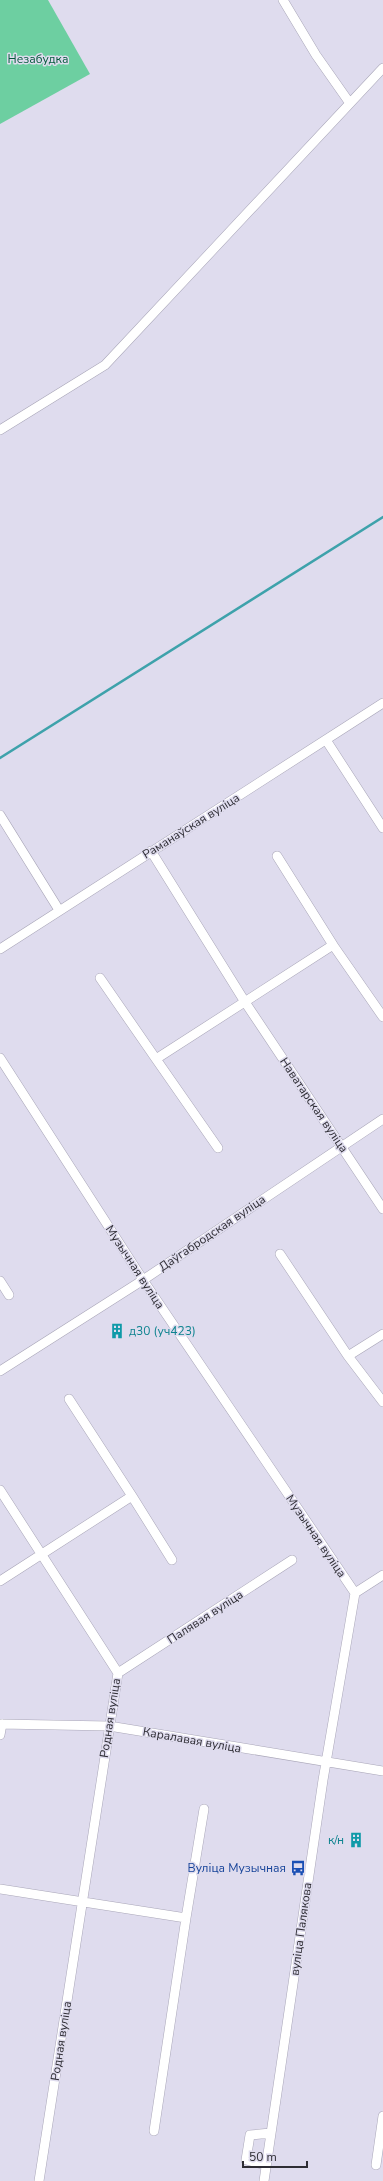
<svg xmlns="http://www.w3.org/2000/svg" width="383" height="2181" viewBox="0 0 383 2181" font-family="'Nunito Sans',sans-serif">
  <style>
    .green { fill: #6dcfa1 }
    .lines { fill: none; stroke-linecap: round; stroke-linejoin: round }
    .stream { stroke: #3ea2ab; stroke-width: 2.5 }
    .minor-casing { stroke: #a9a6b8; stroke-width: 10 }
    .minor { stroke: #fff; stroke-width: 9 }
    .labels { text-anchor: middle; stroke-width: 3; stroke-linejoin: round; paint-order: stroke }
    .park-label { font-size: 12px; fill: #03593b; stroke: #dfdcee }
    .street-label { font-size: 12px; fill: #2e2d34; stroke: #dfdcee }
    .culture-label { font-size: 12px; fill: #0d838f; stroke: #dfdcee; text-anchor: start }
    .transit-label { font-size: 12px; fill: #164399; stroke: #dfdcee; text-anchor: end }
  </style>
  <rect width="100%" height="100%" fill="#dfdcee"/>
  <path class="green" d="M 0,0 L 48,0 L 90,74 L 0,124 Z"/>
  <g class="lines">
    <path class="stream" d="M 0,758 L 383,517"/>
    <g class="minor-casing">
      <path id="minor" d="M 283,0 L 316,55 L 349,102
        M 0,430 L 105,365 L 383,68
        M 326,740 L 383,828
        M 0,815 L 59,910
        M 151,851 L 245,1002 L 383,1209
        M 333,945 L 383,1017
        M 0,949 L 383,703
        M 100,978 L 156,1059 L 333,945 L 277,856
        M 0,1058 L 143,1280 L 355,1593
        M 156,1059 L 218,1148
        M 280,1254 L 348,1356 L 383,1334
        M 0,1281 L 9,1295
        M 348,1356 L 383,1402
        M 0,1371 L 143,1280 L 383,1119
        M 0,1490 L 118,1673 L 39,2181
        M 132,1496 L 172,1560
        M 0,1581 L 132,1496 L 69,1399
        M 118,1673 L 292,1560
        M 0,1724 L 109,1726 L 383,1771
        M 0,1735 L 2,1724
        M 0,1889 L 186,1918 L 204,1809
        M 154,2131 L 186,1918
        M 266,2165 L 246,2160 L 250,2135 L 271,2133
        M 376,2165 L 383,2116
        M 264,2181 L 323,1780 L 355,1593 L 383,1575"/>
    </g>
    <use href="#minor" class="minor"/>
  </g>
  <defs>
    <g id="building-bare" transform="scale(1.2)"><path d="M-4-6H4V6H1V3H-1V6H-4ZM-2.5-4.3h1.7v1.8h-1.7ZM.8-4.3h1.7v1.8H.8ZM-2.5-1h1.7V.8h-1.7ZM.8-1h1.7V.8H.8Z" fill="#0f9aa8" stroke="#dfdcee" stroke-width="2.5" paint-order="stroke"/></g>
    <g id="bus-bare" transform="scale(1.2)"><path d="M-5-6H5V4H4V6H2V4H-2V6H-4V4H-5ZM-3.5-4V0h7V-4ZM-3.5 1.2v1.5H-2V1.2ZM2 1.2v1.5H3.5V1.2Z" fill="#1a4fb4" stroke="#dfdcee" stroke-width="2.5" paint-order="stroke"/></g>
  </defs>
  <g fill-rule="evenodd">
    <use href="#building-bare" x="117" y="1331"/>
    <use href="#building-bare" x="356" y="1840"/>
    <use href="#bus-bare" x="298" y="1868"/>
  </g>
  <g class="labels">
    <g class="park-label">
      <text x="38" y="63">Незабудка</text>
    </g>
    <g class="street-label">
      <text transform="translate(191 826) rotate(-32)" y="4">Раманаўская вуліца</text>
      <text transform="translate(314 1105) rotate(56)" y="4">Наватарская вуліца</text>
      <text transform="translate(212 1233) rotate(-34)" y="4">Даўгабродская вуліца</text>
      <text transform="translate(135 1267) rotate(57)" y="4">Музычная вуліца</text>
      <text transform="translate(316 1536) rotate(56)" y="4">Музычная вуліца</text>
      <text transform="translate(205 1617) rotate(-33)" y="4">Палявая вуліца</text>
      <text transform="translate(110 1718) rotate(-81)" y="4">Родная вуліца</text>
      <text transform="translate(192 1740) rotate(10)" y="4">Каралавая вуліца</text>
      <text transform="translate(301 1929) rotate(-82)" y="4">вуліца Палякова</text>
      <text transform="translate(61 2041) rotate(-81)" y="4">Родная вуліца</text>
    </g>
    <g class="culture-label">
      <text x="129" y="1335">д30 (уч423)</text>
      <text x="344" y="1844" text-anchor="end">к/н</text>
    </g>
    <g class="transit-label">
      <text x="286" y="1872">Вуліца Музычная</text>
    </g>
  </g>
  <path d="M243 2161v6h64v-6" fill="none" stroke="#2e2d34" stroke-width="2"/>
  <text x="249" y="2161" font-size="12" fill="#2e2d34" stroke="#dfdcee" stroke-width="3" paint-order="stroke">50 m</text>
</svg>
